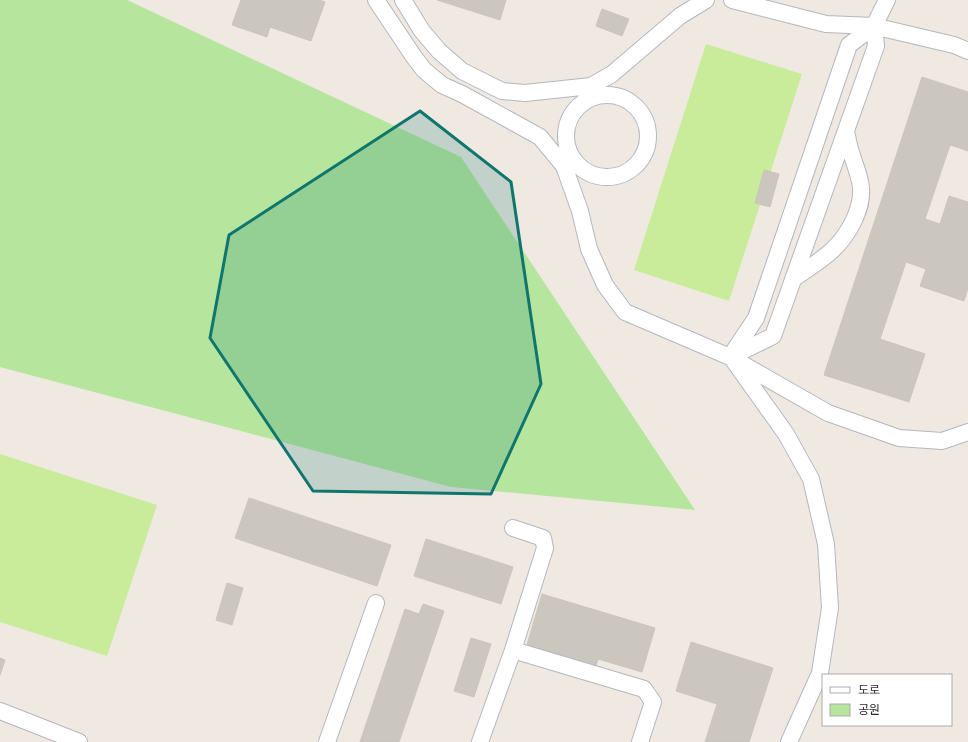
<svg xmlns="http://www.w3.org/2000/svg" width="968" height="742" viewBox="0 0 968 742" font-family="'Asap Condensed','Noto Sans KR',sans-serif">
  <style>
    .green { fill: #b6e59e }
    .pitch { fill: #c9ec9a }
    .building { fill: #cbc7bf; stroke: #cbc5ba }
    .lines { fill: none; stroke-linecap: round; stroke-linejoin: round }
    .minor-casing { stroke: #b4b7c1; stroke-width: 18 }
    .minor { stroke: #fff; stroke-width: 16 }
    .marked { fill: #0f766e; fill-opacity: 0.2; stroke: #0f766e; stroke-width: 3; stroke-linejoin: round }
  </style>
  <rect width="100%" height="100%" fill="#efe9e1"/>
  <path class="green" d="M 0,0 L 127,0 L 461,157 L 695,510 L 451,487 L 0,367 Z"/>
  <path class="pitch" d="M 706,44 L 802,74 L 729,301 L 634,270 Z
    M 0,454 L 157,505 L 107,656 L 0,622 Z"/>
  <path class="building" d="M 241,0 L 319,0 L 325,2 L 311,41 L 270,27 L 267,37 L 232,25 Z
    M 437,0 L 506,0 L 500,20 Z
    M 602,9 L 629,19 L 622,36 L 596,26 Z
    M 922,77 L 968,92 L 968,151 L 950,145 L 925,219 L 940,224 L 949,196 L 968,202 L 968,288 L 964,301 L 920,286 L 926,269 L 906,262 L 880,339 L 925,354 L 909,402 L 824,375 Z
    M 764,170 L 779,174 L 770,207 L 755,203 Z
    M 249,498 L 391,545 L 377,586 L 235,538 Z
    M 426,539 L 513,567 L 501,604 L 414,576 Z
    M 227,583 L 243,588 L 232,625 L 216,620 Z
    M 542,594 L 655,628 L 642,672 L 598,659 L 596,666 L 527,645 Z
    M 423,604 L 444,611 L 399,742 L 360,742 L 405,609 L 419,614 Z
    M 471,638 L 491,644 L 474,697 L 454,691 Z
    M 691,642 L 773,668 L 749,742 L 705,742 L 717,704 L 676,691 Z
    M 0,658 L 5,660 L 0,675 Z"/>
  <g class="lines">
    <g class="minor-casing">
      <path id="minor" d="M 376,0 L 414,57 L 424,70 L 442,85 L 462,94 L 540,137 L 564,166 L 580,211 L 589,249 L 605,285 L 625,312 L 730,357 L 828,413 L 899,438 L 942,441 L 968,432
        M 403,0 L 422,31 L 439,51 L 462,71 L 502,91 L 525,93 L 591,86 L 612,74 L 680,16 L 706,0
        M 732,0 L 826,24 L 874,26 L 886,29 L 954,45 L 968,51
        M566 136a41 41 0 1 1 82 0a41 41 0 1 1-82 0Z
        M 793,279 C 819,261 840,250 854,220 C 859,209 862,200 861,188 C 860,176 855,166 852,155 C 849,148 848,139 846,132
        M 732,356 L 773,336 L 876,46 L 874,26
        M 730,357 L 756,318 L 849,45 L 874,26 L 887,0
        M 734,361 L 786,434 L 811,479 L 826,544 L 830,608 L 820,673 L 789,742
        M 513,528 L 543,538 L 545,548 L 513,650 L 644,689 L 653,702 L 640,742
        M 0,711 L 79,742
        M 327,742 L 376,603
        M 480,742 L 513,650"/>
    </g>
    <use href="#minor" class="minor"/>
  </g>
  <path class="marked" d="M 420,111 L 511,182 L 541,384 L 491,494 L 313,491 L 210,338 L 229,235 Z"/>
  <rect x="822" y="674" width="130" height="52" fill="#ffffff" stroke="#ababab"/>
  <rect x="830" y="687" width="20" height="6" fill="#ffffff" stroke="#ababab"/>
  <text x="858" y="694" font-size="12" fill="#2e2e2e">도로</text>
  <rect x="830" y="704" width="20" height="12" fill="#b6e59e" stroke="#ababab"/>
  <text x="858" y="714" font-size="12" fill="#2e2e2e">공원</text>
</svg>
